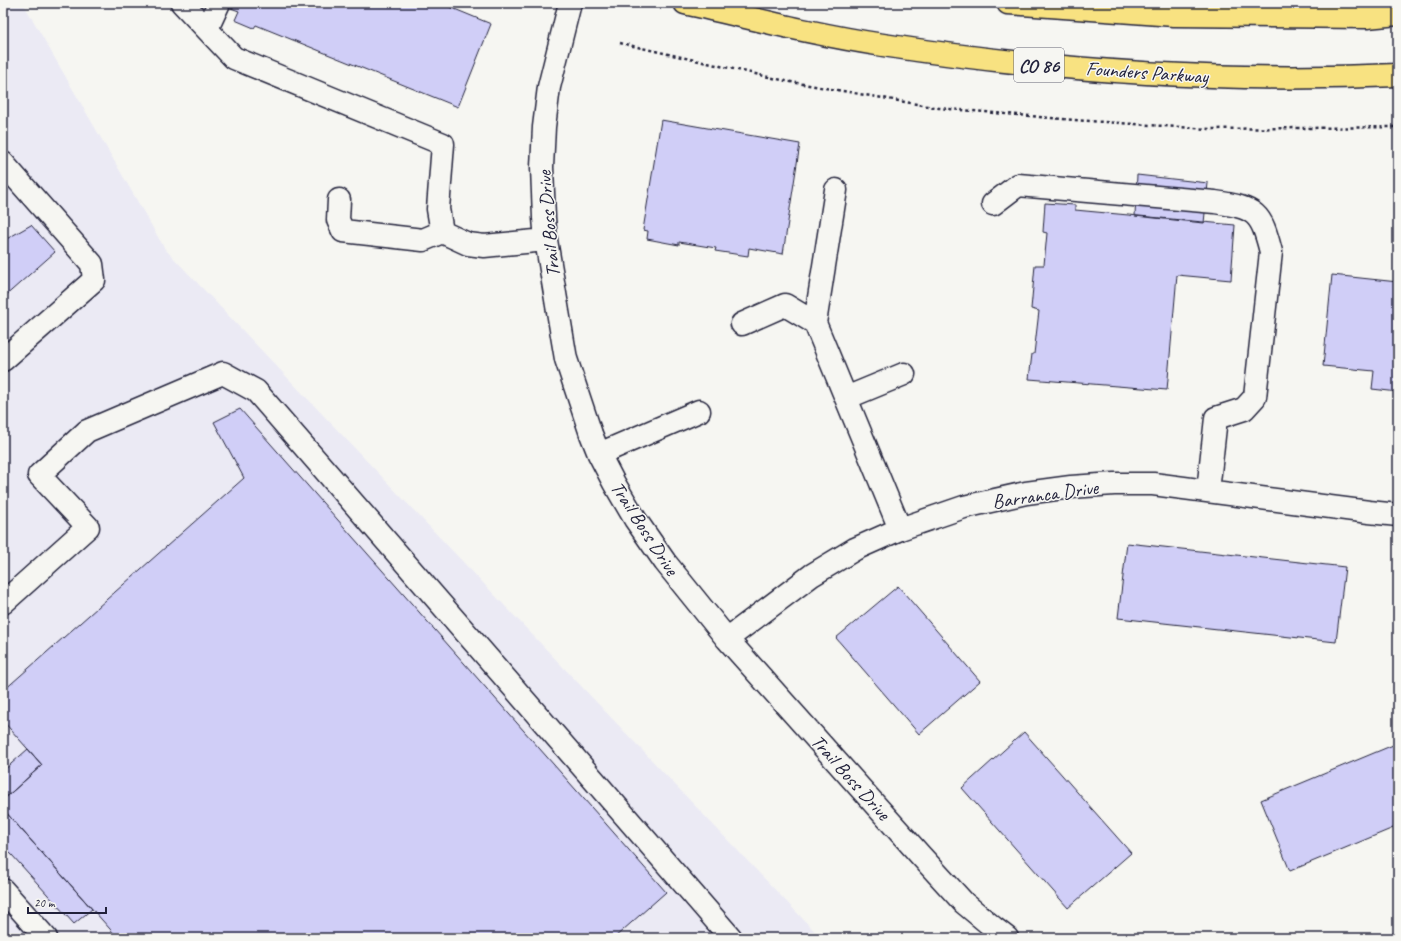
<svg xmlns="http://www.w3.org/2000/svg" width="1401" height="941" viewBox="0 0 1401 941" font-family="Caveat,sans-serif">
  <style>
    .built { fill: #ebeaf4 }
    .building { fill: #d0cef7; stroke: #22223b }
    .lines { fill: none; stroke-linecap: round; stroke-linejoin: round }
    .minor-casing { stroke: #22223b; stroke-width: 25 }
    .highway-casing { stroke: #22223b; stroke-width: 25 }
    .path { stroke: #22223b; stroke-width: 2.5; stroke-dasharray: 3 3; stroke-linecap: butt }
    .minor { stroke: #f6f6f2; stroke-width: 22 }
    .highway { stroke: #f8e281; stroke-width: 22 }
    .labels { text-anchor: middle; stroke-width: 3; stroke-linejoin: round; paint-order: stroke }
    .shield { fill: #f6f6f2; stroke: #626272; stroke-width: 1 }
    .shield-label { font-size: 19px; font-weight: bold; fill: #22223b }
    .street-label { font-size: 20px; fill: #22223b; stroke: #f6f6f2 }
  </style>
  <rect width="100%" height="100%" fill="#f6f6f2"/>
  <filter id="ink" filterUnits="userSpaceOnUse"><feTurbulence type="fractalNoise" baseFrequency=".025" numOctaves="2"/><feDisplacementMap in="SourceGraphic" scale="8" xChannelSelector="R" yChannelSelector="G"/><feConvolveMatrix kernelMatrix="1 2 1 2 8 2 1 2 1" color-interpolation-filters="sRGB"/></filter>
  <g filter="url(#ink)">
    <path class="built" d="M 3,3 L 23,3 L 165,249 L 821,938 L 3,938 Z"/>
    <path class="building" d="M 230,3 L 440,3 L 491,24 L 458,107 L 256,25 L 254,28 L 235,20 L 239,11 L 228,7 Z
      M 661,120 L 800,144 L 783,254 L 749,248 L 748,256 L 715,251 L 716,248 L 679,242 L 679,245 L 647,239 L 648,231 L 643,230 Z
      M 1137,175 L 1208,183 L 1204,223 L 1135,216 Z
      M 1045,203 L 1075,205 L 1075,210 L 1235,225 L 1231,280 L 1177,275 L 1167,390 L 1029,379 L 1032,354 L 1034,354 L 1039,311 L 1031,309 L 1035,265 L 1044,265 L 1047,233 L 1043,232 Z
      M 31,225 L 55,252 L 3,298 L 3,241 Z
      M 1332,275 L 1398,282 L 1398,392 L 1372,389 L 1374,371 L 1323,366 Z
      M 240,409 L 666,892 L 614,938 L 118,938 L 3,809 L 3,800 L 42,765 L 3,721 L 3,691 L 244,478 L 214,422 Z
      M 1127,543 L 1345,567 L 1336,642 L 1118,618 Z
      M 898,586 L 980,681 L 919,734 L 836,638 Z
      M 1024,732 L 1131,853 L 1068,908 L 962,788 Z
      M 1398,743 L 1398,826 L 1290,871 L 1261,800 Z
      M 28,749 L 42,765 L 3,800 L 3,771 Z
      M 3,809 L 92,909 L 74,924 L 3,845 Z"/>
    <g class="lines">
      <g class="minor-casing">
        <path id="minor" d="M 182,3 L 234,58 L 443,144 L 438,209 L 442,232
          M 570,3 L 549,87 L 544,127 L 542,167 L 544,218 L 546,240 L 566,359 L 591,434 L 599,454 L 614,483 L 635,519 L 665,562 L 727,639 L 921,856 L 964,903 L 994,928 L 1007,938
          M 207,29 L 219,3
          M 3,163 L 92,264 L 94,280 L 3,360
          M 339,200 L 338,220 L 343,231 L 423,240 L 442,232 L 468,244 L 484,246 L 546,240
          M 993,204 L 1018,185 L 1215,202 C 1256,208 1261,212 1271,252 L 1255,397 L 1244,409 L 1216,418 L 1208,491
          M 815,323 L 836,190
          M 742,324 L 785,305 L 815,323 L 900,529
          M 846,398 L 904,374
          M 599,454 L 699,411
          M 3,603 L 88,527 L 39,475 L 87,431 L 223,373 L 256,391 L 731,938
          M 727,639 L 812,575 L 855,549 L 900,529 L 964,507 L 1026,493 L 1071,487 L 1114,484 L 1153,484 L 1369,512 L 1398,515
          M 3,890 L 46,938"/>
      </g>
      <g class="highway-casing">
        <path id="highway" d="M 685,3 C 751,18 816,35 883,45 C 1053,71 1226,83 1398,75
          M 1008,3 L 1174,15 L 1367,17 L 1398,14"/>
      </g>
      <path class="path" d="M 620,43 L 786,81 L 939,108 L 1074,120 L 1209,129 L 1398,127"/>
      <use href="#minor" class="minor"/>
      <use href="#highway" class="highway"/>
    </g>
  </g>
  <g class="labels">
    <rect class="shield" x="1014" y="48" width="50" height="34" rx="3"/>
    <g class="shield-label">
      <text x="1039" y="72">CO 86</text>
    </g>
    <g class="street-label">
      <text transform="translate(1147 72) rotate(4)" y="7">Founders Parkway</text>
      <text transform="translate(548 224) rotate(-95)" y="7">Trail Boss Drive</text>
      <text transform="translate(1045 494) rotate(-8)" y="7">Barranca Drive</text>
      <text transform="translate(645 528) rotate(57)" y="7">Trail Boss Drive</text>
      <text transform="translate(851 777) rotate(48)" y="7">Trail Boss Drive</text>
    </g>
  </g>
  <rect width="1401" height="941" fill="none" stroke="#f6f6f2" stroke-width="16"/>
  <rect x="8" y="8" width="1385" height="925" fill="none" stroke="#22223b" stroke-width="1.5" filter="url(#ink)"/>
  <path d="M28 907v6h78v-6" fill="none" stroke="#22223b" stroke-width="2"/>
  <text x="34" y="907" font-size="12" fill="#22223b" stroke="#f6f6f2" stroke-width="3" paint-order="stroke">20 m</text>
</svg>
